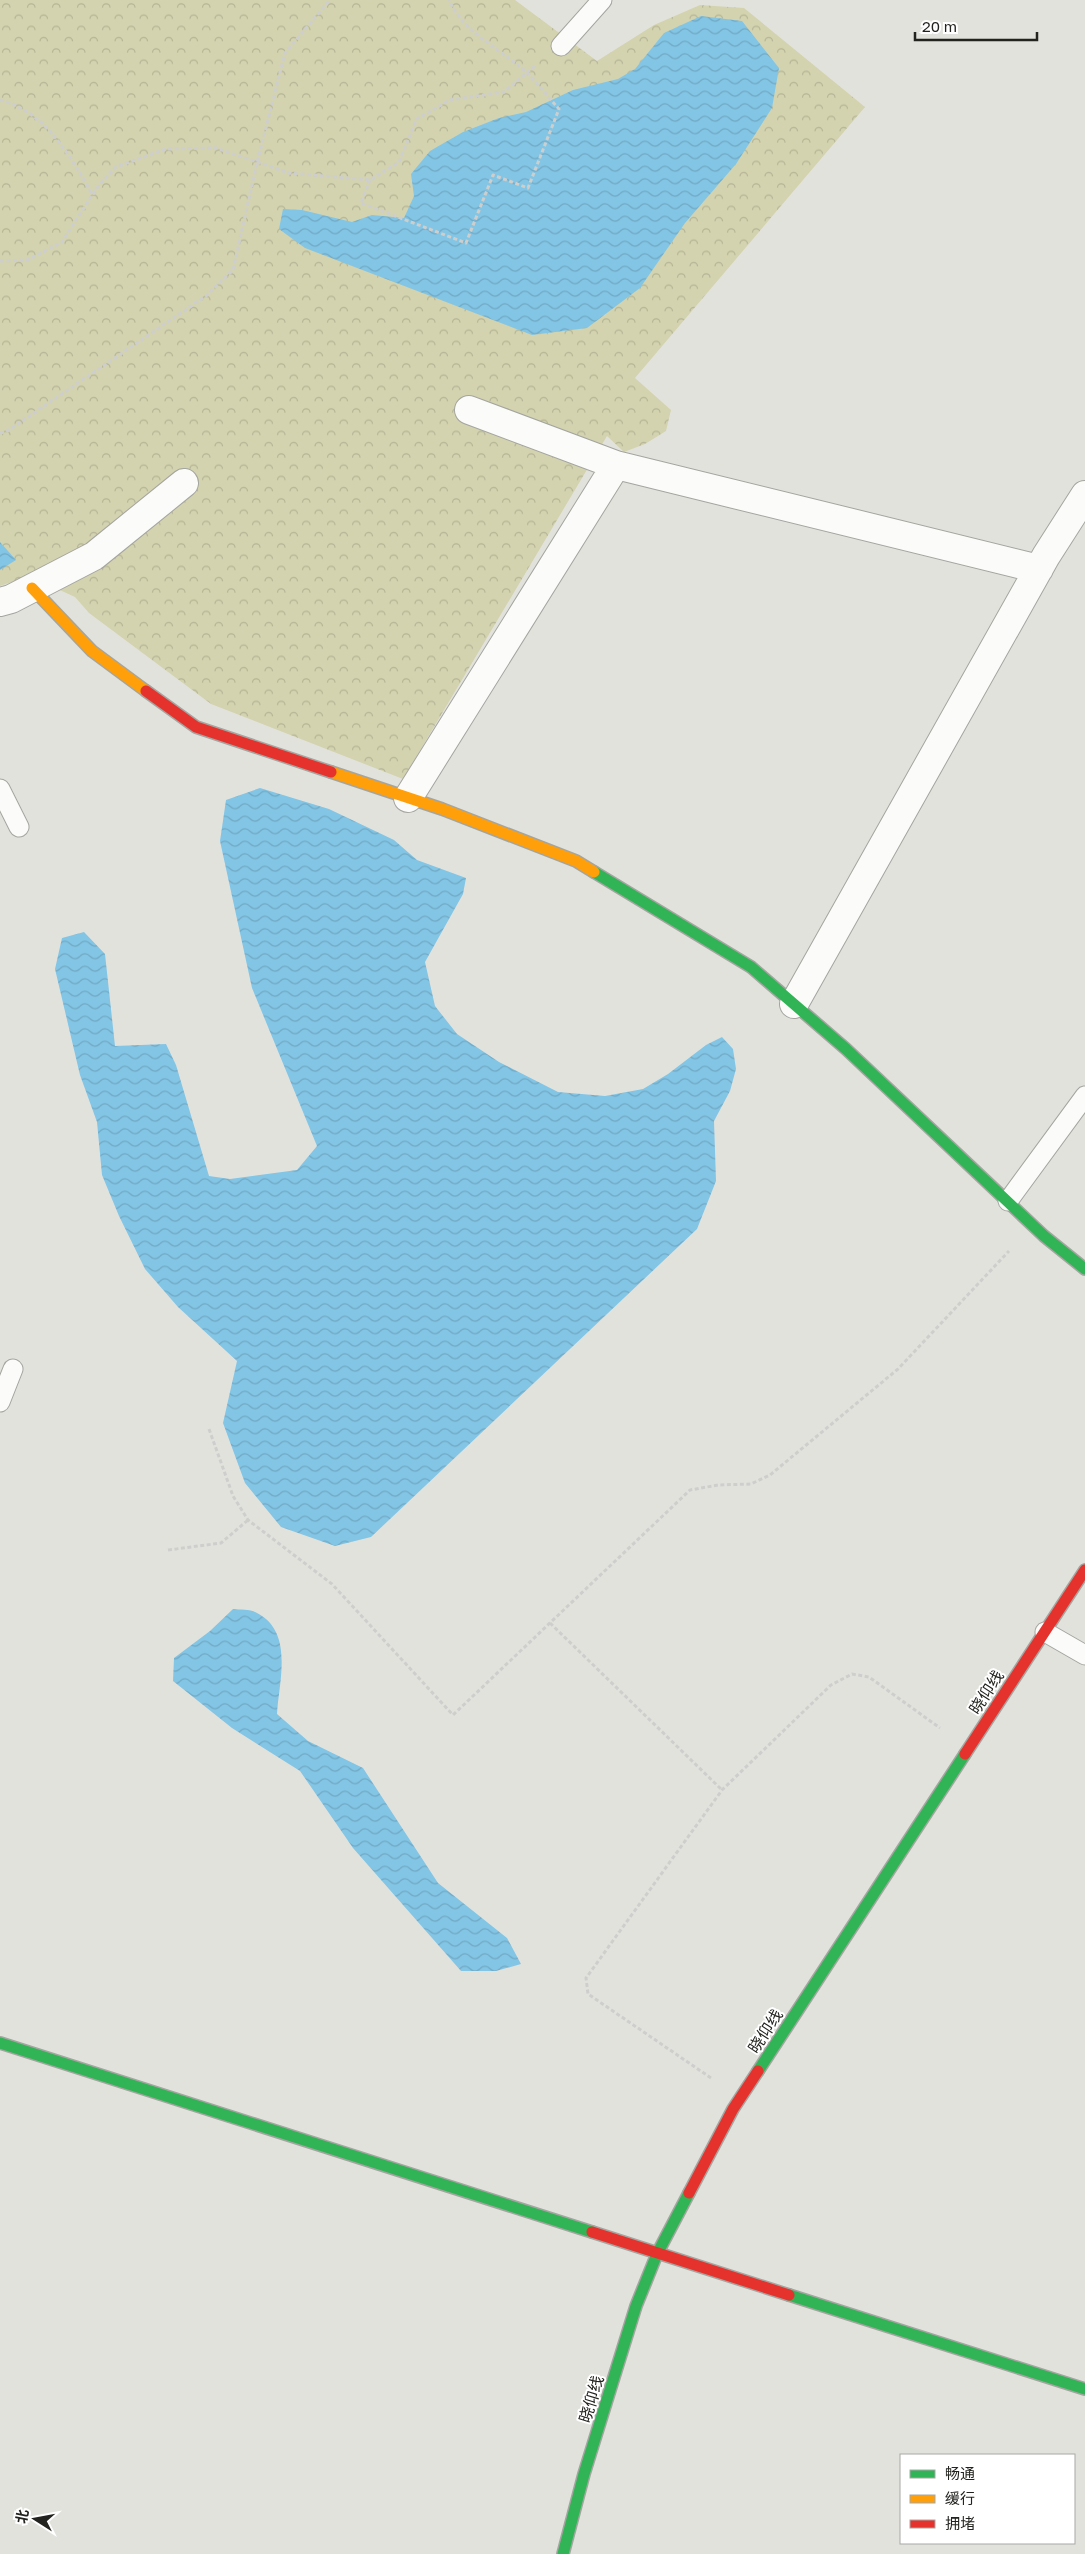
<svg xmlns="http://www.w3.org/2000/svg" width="1085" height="2554" viewBox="0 0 1085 2554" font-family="'Golos Text','Noto Sans SC',sans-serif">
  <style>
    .park { fill: url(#park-crowns) }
    .water { fill: url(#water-waves) }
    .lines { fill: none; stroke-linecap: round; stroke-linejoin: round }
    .lane-casing { stroke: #a4a5a0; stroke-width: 21 }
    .street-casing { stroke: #a4a5a0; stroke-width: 30 }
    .fast-casing { stroke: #a4a5a0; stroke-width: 14 }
    .slow-casing { stroke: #a4a5a0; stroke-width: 14 }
    .jam-casing { stroke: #a4a5a0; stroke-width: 14 }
    .path { stroke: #cececd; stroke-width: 3; stroke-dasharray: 4 2.5; stroke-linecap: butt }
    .lane { stroke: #fbfbfa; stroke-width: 19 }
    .street { stroke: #fbfbfa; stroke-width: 28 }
    .fast { stroke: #30b455; stroke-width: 11 }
    .slow { stroke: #ff9f0a; stroke-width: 11 }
    .jam { stroke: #e5322d; stroke-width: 11 }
    .labels { text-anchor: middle; stroke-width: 4; stroke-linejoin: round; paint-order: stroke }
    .street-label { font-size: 16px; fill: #22221e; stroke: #fff }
  </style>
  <defs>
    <pattern id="park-crowns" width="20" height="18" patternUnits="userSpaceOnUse" patternTransform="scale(1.25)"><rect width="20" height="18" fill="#d3d3af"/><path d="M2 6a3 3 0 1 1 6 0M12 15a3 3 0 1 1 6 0" fill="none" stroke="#b5b596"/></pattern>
    <pattern id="water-waves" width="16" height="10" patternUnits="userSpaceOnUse" patternTransform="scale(1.25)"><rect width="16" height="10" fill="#83c5e5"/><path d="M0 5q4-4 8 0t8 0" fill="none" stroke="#71a9c4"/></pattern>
  </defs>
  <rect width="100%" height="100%" fill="#e2e2dd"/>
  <path class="park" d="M 0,0 L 515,0 L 597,61 L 654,25 L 700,5 L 744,8 L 865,107 L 635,378 L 671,410 L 666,431 L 645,444 L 624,452 L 607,436 L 403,779 L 211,704 L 89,613 L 75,597 L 29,576 L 0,586 Z"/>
  <path class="water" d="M 701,16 L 742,21 L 779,68 L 772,108 L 736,164 L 685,223 L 640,288 L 587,328 L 532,335 L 305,248 L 279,229 L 283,209 L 302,210 L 352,222 L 372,215 L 404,218 L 414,196 L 411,174 L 430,151 L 463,132 L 499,118 L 526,112 L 573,90 L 618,79 L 635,69 L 664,33 Z
    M 0,542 L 16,560 L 0,570 Z
    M 260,788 L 329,809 L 394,840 L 417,860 L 466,878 L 463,894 L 425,962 L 435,1006 L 457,1034 L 499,1062 L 558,1092 L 605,1096 L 643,1089 L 668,1074 L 706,1045 L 722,1037 L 733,1049 L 736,1069 L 730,1091 L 714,1121 L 716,1181 L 697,1229 L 371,1537 L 335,1546 L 281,1527 L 245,1483 L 223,1423 L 237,1361 L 178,1307 L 145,1269 L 119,1216 L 102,1175 L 97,1122 L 80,1075 L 55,969 L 62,938 L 84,932 L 105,954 L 115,1046 L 166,1044 L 176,1065 L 209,1176 L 230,1179 L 297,1170 L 317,1146 L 252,988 L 220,841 L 226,800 Z
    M 233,1609 C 240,1610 251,1609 257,1613 C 294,1632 279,1681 277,1714 L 308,1741 L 363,1768 L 438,1883 L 507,1938 L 521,1964 L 496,1971 L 461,1971 L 353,1848 L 300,1771 L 232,1728 L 173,1681 L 174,1658 L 210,1631 Z"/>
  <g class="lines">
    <g class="lane-casing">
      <path id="lane" d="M 561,46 L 602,0
        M 0,789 L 19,827
        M 1008,1201 L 1085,1096
        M 0,1402 L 13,1369
        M 1045,1632 L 1085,1655"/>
    </g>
    <g class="street-casing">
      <path id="street" d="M 469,410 L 616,465 L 1039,569
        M 0,602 L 11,599 L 94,556 L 184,483
        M 408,798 L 616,465
        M 794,1004 L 1046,556 L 1085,495"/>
    </g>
    <g class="fast-casing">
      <path id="fast" d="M 594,872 L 751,967 L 846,1049 L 1044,1236 L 1085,1269
        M 0,2043 L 592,2232
        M 758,2071 L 965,1754
        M 789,2295 L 1085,2389
        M 563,2554 L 584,2474 L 636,2306 L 657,2254 L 689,2193"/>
    </g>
    <g class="slow-casing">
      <path id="slow" d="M 32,588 L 92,651 L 146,691
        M 331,772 L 442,809 L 576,861 L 594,872"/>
    </g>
    <g class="jam-casing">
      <path id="jam" d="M 146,691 L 196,727 L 331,772
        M 965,1754 L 1085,1570
        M 689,2193 L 733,2109 L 758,2071
        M 592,2232 L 789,2295"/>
    </g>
    <path class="path" d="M 0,100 C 47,112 70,157 93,195
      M 370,180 L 361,203 L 466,243 L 493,175 L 528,188 L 559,109 C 548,97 537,82 525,71 C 499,48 464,33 449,0
      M 0,261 L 28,260 L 62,242 L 99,185 L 116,167 L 166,149 L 216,148 L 289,173 L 370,180 L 399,162 L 417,119 L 450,100 L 504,92 L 536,65
      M 0,433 L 6,432 L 206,296 L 233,270 L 257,163 L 285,53 L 330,0
      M 209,1429 L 233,1496 L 248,1520 L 332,1584 L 453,1715 L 690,1490 L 718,1485 L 751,1484 L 770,1475 L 898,1369 L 1009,1251
      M 168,1550 L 221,1543 L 248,1520
      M 550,1623 L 722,1790
      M 711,2078 L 588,1994 L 586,1978 L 722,1790 L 831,1685 L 852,1674 L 869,1677 L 940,1728"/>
    <use href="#lane" class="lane"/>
    <use href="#street" class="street"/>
    <use href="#fast" class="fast"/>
    <use href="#slow" class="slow"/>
    <use href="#jam" class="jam"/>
  </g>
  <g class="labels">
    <g class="street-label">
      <text transform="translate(986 1692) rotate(-57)" y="6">晓仰线</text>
      <text transform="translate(765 2031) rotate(-57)" y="6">晓仰线</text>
      <text transform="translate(591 2399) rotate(-73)" y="6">晓仰线</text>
    </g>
  </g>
  <rect x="900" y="2454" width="175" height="90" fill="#ffffff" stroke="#a7a7a5"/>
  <rect x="910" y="2470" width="25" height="8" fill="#30b455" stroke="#a7a7a5"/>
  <text x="945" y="2479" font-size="15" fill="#22221e">畅通</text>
  <rect x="910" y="2495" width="25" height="8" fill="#ff9f0a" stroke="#a7a7a5"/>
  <text x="945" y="2504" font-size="15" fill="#22221e">缓行</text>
  <rect x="910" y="2520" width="25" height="8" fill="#e5322d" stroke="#a7a7a5"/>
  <text x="945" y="2529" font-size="15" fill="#22221e">拥堵</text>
  <g transform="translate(35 2519) rotate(281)" stroke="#ffffff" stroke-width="4" paint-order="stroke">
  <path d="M0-4L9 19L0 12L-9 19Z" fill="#22221e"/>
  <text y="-8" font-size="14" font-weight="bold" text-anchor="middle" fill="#22221e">北</text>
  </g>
  <path d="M915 32v8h122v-8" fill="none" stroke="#22221e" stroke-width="2.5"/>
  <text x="922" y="32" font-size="15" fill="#22221e" stroke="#ffffff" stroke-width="4" paint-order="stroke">20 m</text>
</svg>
